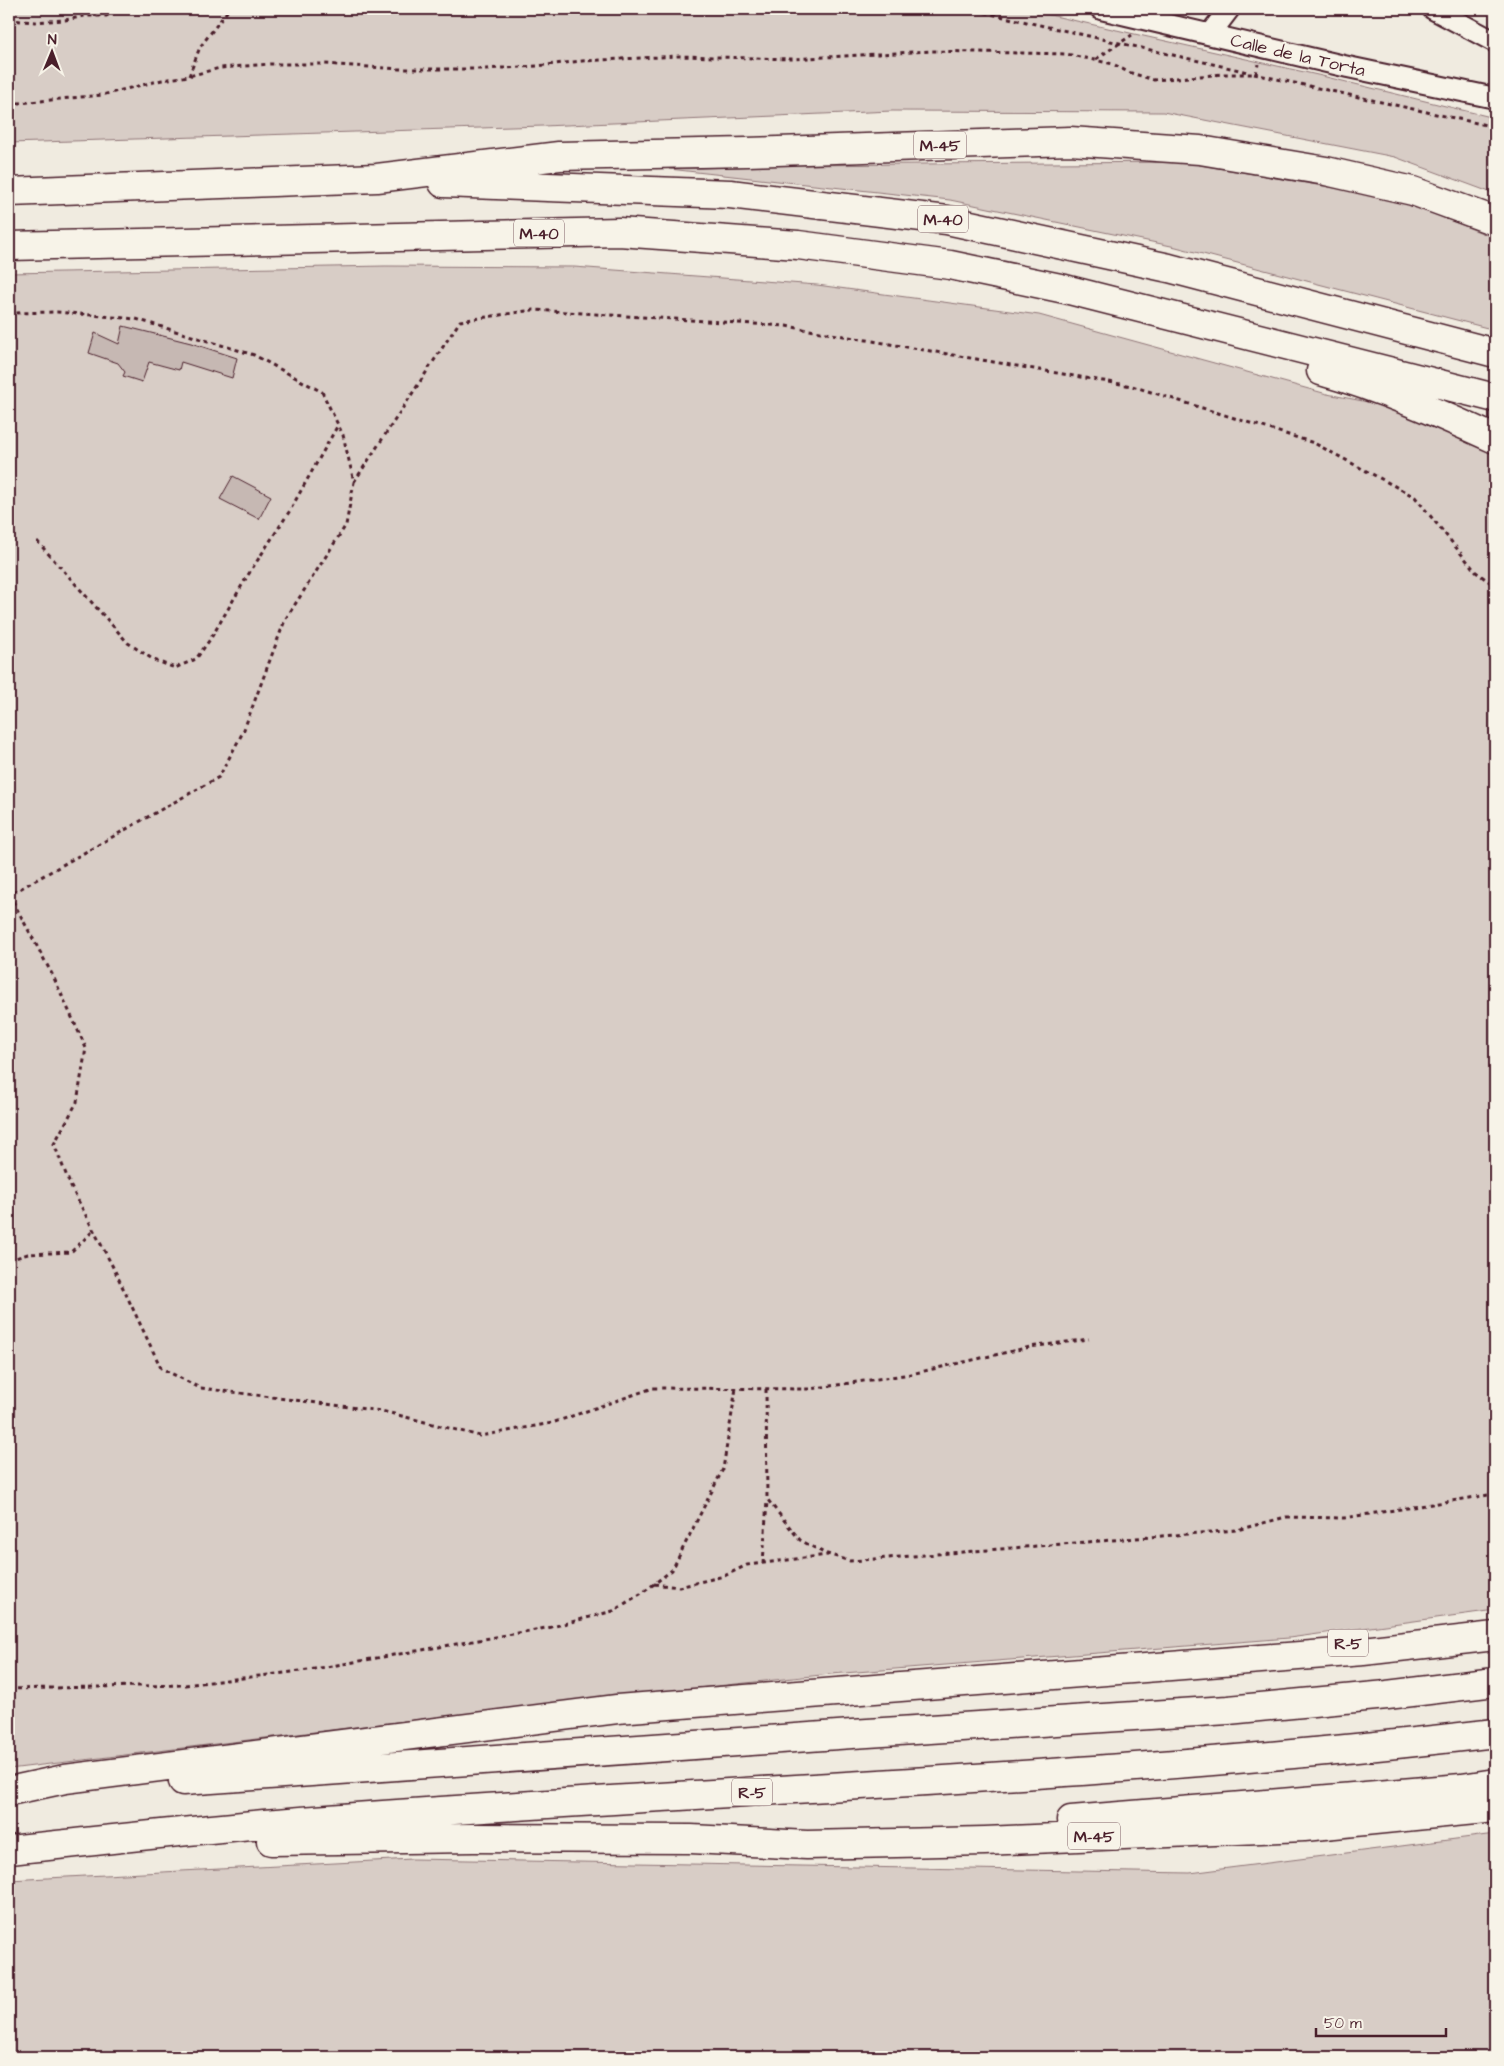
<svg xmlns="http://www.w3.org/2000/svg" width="1504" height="2066" viewBox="0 0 1504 2066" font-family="'Architects Daughter',sans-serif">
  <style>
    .green { fill: #d8cdc6; stroke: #917678 }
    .building { fill: #c6b8b3; stroke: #4a1f2b }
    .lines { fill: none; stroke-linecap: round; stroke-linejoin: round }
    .street-casing { stroke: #4a1f2b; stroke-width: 24 }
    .highway-casing { stroke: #4a1f2b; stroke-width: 31 }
    .path { stroke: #4a1f2b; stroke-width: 3; stroke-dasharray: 4 4; stroke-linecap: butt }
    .street { stroke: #f7f3e8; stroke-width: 20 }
    .highway { stroke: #f7f3e8; stroke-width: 28 }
    .labels { text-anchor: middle; stroke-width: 4; stroke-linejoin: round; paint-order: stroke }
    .shield { fill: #f7f3e8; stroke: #7e5f64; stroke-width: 1 }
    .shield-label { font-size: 16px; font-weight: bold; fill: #4a1f2b }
    .street-label { font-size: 18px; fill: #4a1f2b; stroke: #f7f3e8 }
  </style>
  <rect width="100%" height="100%" fill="#f0ebe0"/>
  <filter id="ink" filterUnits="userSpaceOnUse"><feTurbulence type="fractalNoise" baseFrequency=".02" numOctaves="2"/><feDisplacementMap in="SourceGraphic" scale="10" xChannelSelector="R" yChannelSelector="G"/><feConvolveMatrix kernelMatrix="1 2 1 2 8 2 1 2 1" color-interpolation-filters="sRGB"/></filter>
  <g filter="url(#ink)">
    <path class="green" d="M 9,9 L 1023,9 L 1322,76 L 1495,118 L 1495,194 L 1395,157 L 1163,112 L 892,111 L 543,126 L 9,143 Z
      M 1183,162 L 1393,198 L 1495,238 L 1495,330 L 1176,247 L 950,200 L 669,169 L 793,165 Z
      M 385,266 L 574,267 L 817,285 L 1039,315 L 1327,394 L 1495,427 L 1495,1610 L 1289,1638 L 831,1674 L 537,1705 L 9,1769 L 9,273 Z
      M 1495,1834 L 1495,2057 L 9,2057 L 9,1880 L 412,1859 L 1190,1873 Z"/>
    <path class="building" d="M 123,326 L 191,343 L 237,358 L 232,378 L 181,362 L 179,370 L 149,362 L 142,382 L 123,376 L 125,372 L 118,363 L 89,353 L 95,333 L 119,344 Z
      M 233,476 L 271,496 L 259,519 L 220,499 Z"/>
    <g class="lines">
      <g class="street-casing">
        <path id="street" d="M 1101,9 L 1348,67 L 1495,98
          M 1433,9 L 1495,42
          M 1210,34 L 1229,9"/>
      </g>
      <g class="highway-casing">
        <path id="highway" d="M 443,183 L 730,194 L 947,220 L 1169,268 L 1495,353
          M 9,192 L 377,178 L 559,156 L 747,152 L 1070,141 L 1200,150 L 1326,171 L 1413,191 L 1495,221
          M 9,246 L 619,232 L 798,245 L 950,265 L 1065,289 L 1495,398
          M 1321,371 C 1381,388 1438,413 1495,439
          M 183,1781 L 852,1734 L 1228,1710 L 1387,1695 L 1495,1682
          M 9,1791 L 65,1779 L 617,1709 L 1363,1651 L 1495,1636
          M 1071,1820 L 1462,1788 L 1495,1783
          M 271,1841 L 473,1838 L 691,1839 L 807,1845 L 985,1841 L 1304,1827 L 1495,1808
          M 9,1850 C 98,1841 188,1830 277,1823 C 683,1790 1091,1781 1495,1733"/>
      </g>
      <path class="path" d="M 969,9 L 1248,72
        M 9,20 L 35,22 L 65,20 L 85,16 L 106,16 L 125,9
        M 1096,59 L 1132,35
        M 1254,74 L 1495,127
        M 189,76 L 200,47 L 229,9
        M 9,104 L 102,95 L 162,80 L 189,76 L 220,68 L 270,64 L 324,64 L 399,69 L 486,69 L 537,66 L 582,61 L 679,56 L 791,59 L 931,51 L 1066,54 L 1113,64 L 1128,72 L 1154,80 L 1224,74 L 1256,74 L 1258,64
        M 9,315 L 12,313 L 57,312 L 136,319 L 254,355 L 322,392 L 343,435 L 354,482 L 346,525 L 285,620 L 243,732 L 219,777 L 9,895
        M 354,482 L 460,321 L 533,310 L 786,326 L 1132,386 L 1314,443 L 1415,497 L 1476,572 L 1495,586
        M 37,541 L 128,643 L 154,660 L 175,668 L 196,659 L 211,638 L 248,575 L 289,512 L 338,425
        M 9,894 L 53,976 L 86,1048 L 77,1102 L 54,1144 L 71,1187 L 115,1271 L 161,1368 L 200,1388 L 382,1411 L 480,1436 L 552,1423 L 653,1388 L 810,1389 L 911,1374 L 1030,1347 L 1089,1339
        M 9,1260 L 28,1254 L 71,1252 L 94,1230
        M 766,1389 L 767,1499 L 800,1540 L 824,1553 L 850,1561 L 1237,1530 L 1286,1517 L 1344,1518 L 1495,1494
        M 763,1564 L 767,1500
        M 654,1584 L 679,1587 L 724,1576 L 747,1565 L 828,1555
        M 9,1689 L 185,1685 L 309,1670 L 552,1627 L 613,1611 L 645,1591 L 672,1570 L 723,1469 L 736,1388"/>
      <use href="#street" class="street"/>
      <use href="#highway" class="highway"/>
    </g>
  </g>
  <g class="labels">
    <g class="shield">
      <rect x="914" y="131.5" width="52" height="27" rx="4"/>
      <rect x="918" y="205.5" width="50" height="27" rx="4"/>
      <rect x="514" y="219.5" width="50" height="27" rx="4"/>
      <rect x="1328" y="1629.5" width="40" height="27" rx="4"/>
      <rect x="732" y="1778.5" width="40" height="27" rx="4"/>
      <rect x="1068" y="1822.5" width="52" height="27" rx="4"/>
    </g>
    <g class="shield-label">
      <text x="940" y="151">M-45</text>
      <text x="943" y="225">M-40</text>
      <text x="539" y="239">M-40</text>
      <text x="1348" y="1649">R-5</text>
      <text x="752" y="1798">R-5</text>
      <text x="1094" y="1842">M-45</text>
    </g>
    <g class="street-label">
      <text transform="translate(1298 55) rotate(13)" y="6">Calle de la Torta</text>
    </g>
  </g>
  <rect width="1504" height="2066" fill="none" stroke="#f7f3e8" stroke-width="30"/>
  <rect x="15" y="15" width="1474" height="2036" fill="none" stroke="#4a1f2b" stroke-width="2" filter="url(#ink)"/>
  <g transform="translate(52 52) rotate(1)" stroke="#f7f3e8" stroke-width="4" paint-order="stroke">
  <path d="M0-4L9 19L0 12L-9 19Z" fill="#4a1f2b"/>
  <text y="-8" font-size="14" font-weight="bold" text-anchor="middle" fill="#4a1f2b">N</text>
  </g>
  <path d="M1316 2028v8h130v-8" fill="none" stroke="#4a1f2b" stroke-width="2.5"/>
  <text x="1324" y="2028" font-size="15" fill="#4a1f2b" stroke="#f7f3e8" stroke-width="4" paint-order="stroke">50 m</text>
</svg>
